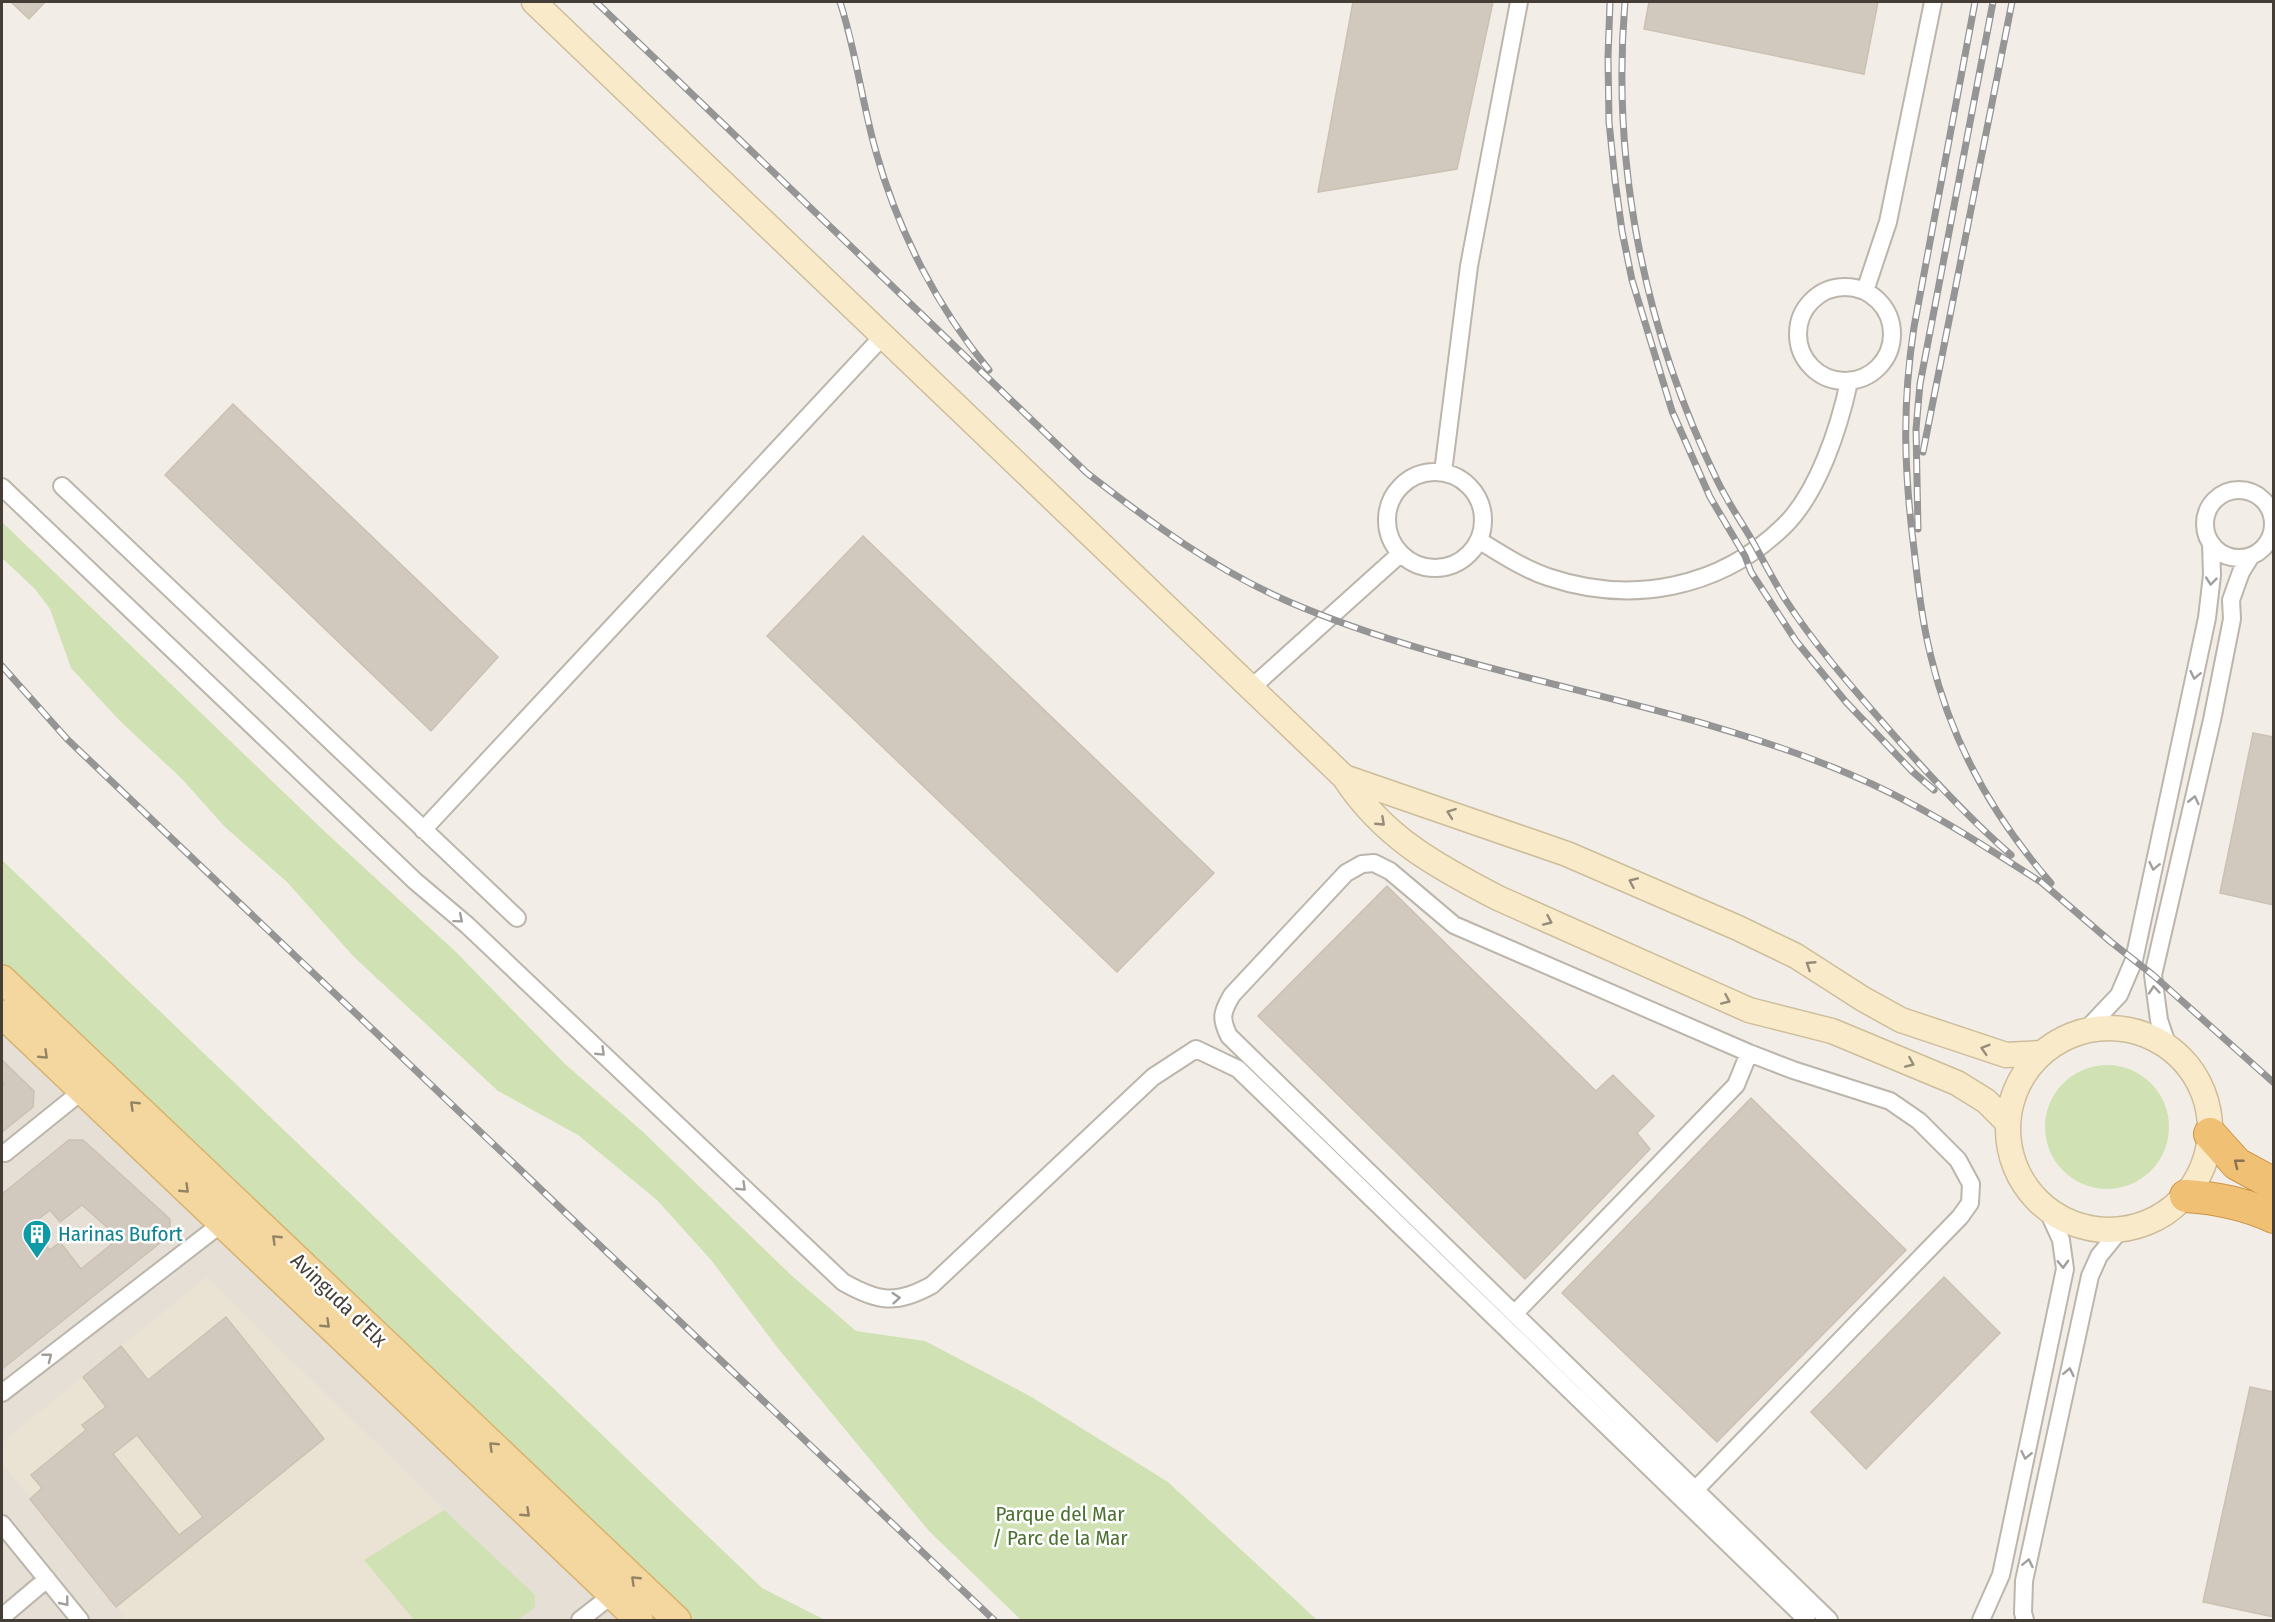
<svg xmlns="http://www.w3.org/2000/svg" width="2275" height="1622" viewBox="0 0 2275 1622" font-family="'Fira Sans Condensed',sans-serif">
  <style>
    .residential { fill: #e5dfd6 }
    .education { fill: #eae2d2 }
    .green { fill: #d0e2b4 }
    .building { fill: #d2c9be; stroke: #ccc0b2; stroke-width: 1.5; fill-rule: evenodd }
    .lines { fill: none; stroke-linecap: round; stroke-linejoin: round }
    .street-casing { stroke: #bcb5ab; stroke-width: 20 }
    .secondary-casing { stroke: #cdbd9b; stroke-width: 27 }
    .primary-casing { stroke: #d8b36f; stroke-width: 30 }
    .highway-casing { stroke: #ce9445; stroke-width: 34 }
    .street { stroke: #fff; stroke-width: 16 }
    .secondary { stroke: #f9ebca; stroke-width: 24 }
    .primary { stroke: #f4d79e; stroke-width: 27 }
    .highway { stroke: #f0c074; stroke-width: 32 }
    .rail-casing { stroke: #959595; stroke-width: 7 }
    .rail { stroke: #fff; stroke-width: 4.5; stroke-dasharray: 14; stroke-linecap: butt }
    .oneway { stroke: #a29e9b }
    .oneway2 { stroke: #958c79 }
    .oneway3 { stroke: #938365 }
    .oneway4 { stroke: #89724f }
    .labels { text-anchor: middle; stroke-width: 5; stroke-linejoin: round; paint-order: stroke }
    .culture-label { font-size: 21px; fill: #0d838f; stroke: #fff; text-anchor: start }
    .street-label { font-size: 21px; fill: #443e37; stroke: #fff }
    .park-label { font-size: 21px; fill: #4c7030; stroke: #fff }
  </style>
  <rect width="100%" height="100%" fill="#f2eee7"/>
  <path class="residential" d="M 2,985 L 762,1620 L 2,1620 Z"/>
  <path class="education" d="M 207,1277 L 444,1510 L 365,1560 L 414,1620 L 127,1620 L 2,1463 L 2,1442 Z"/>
  <path class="green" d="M 2,522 L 322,829 L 456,952 L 565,1064 L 642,1131 L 791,1275 L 856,1331 L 925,1341 L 1030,1396 L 1168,1482 L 1317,1620 L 1021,1620 L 929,1531 L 777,1347 L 711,1260 L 657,1200 L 578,1135 L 498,1091 L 354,957 L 287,882 L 224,826 L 182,779 L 120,721 L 71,668 L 50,609 L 35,589 L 2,558 Z
    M 2,860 L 762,1588 L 825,1620 L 693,1620 L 2,964 Z
    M2045 1127a62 62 0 1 1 124 0a62 62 0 1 1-124 0Z
    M 444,1510 L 535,1595 L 535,1607 L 518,1620 L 414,1620 L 364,1560 Z"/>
  <path class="building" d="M 11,2 L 45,2 L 29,19 Z
    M 1353,2 L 1493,2 L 1457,169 L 1318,192 Z
    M 1649,2 L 1878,2 L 1864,74 L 1644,29 Z
    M 233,404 L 498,657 L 431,731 L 165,475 Z
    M 863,536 L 1214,873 L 1117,972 L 767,636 Z
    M 2253,733 L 2274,737 L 2274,905 L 2220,893 Z
    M 1387,886 L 1596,1091 L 1613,1075 L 1654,1116 L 1637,1133 L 1650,1149 L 1525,1279 L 1258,1016 Z
    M 2,1060 L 34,1091 L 33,1107 L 2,1132 L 2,1086 L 4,1084 L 2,1082 Z
    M 1751,1098 L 1906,1250 L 1717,1442 L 1562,1293 Z
    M 69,1140 L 83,1140 L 170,1219 L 170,1235 L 2,1369 L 2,1194 ZM 82,1205 L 119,1238 L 81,1269 L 60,1242 L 50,1250 L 30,1226 L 50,1210 L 60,1222 Z
    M 1944,1277 L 2000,1333 L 1866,1469 L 1811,1412 Z
    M 226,1317 L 324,1439 L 116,1607 L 30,1499 L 42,1488 L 31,1475 L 86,1430 L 82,1425 L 106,1407 L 83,1377 L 121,1346 L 148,1380 ZM 137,1435 L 203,1517 L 179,1535 L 113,1454 Z
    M 2250,1387 L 2274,1392 L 2274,1617 L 2203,1602 Z"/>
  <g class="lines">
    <g class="street-casing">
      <path id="street" d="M1798 334a47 47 0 1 1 94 0a47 47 0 1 1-94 0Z
        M 1865,291 L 1888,222 L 1933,2
        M1387 520a48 48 0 1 1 96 0a48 48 0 1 1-96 0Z
        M 1443,472 L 1469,266 L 1519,2
        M 62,486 L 517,918
        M 2,487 L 415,881 L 467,925 L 843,1282 C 878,1302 896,1305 932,1285 L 1153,1077 L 1196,1049 L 1238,1069 L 1807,1620
        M2205 524a34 34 0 1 1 68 0a34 34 0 1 1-68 0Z
        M 1480,541 C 1501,554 1524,569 1548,577 C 1631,605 1720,589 1784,526 C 1818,493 1839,428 1849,382
        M 1250,689 L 1400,554
        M 423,830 L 884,335
        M 2085,1031 L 2119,995 L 2134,960 L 2207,618 L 2212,575 L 2211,544
        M 2168,1047 L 2159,1020 L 2153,975 L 2212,720 L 2232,619 L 2231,600 L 2241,572 L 2251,556
        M 5,1153 L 82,1091
        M 1515,1313 L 1736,1085 L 1749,1053
        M 2,1393 L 221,1224
        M 1696,1489 L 1960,1217 L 1970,1203 L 1971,1184 L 1958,1160 L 1919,1121 L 1890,1101 L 1793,1070 L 1749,1053 L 1454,925 L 1390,871 L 1374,863 L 1362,864 L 1346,873 L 1232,995 C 1222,1012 1220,1018 1229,1036 L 1829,1620
        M 2,1524 L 80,1620
        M 2,1617 L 47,1579
        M 580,1620 L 612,1595
        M 1981,1620 L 2001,1575 L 2065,1269 L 2061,1240 L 2047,1209
        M 2025,1620 L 2023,1613 L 2024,1581 L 2090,1276 L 2099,1256 L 2120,1230"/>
    </g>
    <g class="secondary-casing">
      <path id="secondary" d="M 534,2 L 1344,777 C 1383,837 1436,866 1498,898 L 1749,1010 L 1832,1031 L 1957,1083 L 1986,1101 L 2008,1123
        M 1344,777 L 1567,854 L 1738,928 L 1796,956 L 1863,999 L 1901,1020 L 2006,1055 L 2042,1053
        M2008 1129a101 101 0 1 1 202 0a101 101 0 1 1-202 0Z"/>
    </g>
    <g class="primary-casing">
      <path id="primary" d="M 2,979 L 677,1620
        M 2,1014 L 639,1620"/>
    </g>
    <g class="highway-casing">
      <path id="highway" d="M 2210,1134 L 2237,1164 L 2274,1184
        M 2186,1196 C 2217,1198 2246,1204 2274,1217"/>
    </g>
    <use href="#street" class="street"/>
    <use href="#secondary" class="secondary"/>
    <use href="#primary" class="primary"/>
    <use href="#highway" class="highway"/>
    <g class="rail-casing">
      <path id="rail" d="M 596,2 L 1087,473 C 1150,522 1214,569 1287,601 C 1468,679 1668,697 1849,774 C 1919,803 1983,845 2047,886
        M 840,2 C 856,51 862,103 876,152 C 898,231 937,307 989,370
        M 1610,2 L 1608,57 L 1609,122 L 1615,180 L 1622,231 L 1632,280 L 1672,411 L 1710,497 L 1745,556 L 1751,572 L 1796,641 L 1846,702 L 1913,772 L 1934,790
        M 1625,2 C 1611,166 1645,331 1717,480 C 1726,499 1738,517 1749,535 C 1761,556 1772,578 1785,599 C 1814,644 1850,685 1885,725 C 1925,771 1965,815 2011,855
        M 1975,2 L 1914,327 C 1902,406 1904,470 1914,549 C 1918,585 1922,621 1931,657 C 1951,741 1994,818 2051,883
        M 1923,452 L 2012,2
        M 1918,529 L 1916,429 L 1920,384 L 1993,2
        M 2,666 L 67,739 L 994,1620
        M 2040,881 L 2111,942 L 2153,975 L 2274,1083"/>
    </g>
    <use href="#rail" class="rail"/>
  </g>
  <defs><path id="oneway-chevron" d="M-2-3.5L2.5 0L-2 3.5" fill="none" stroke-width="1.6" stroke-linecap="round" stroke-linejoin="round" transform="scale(1.5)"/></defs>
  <g class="oneway">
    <use href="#oneway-chevron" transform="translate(2211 581) rotate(96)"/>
    <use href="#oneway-chevron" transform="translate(2195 675) rotate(102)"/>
    <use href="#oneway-chevron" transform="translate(2194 800) rotate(-77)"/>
    <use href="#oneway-chevron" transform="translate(2154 866) rotate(102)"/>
    <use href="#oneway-chevron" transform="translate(459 919) rotate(40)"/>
    <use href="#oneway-chevron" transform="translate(2154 990) rotate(-95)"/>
    <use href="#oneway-chevron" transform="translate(601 1052) rotate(44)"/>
    <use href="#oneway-chevron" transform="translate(742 1187) rotate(44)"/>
    <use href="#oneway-chevron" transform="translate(2063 1264) rotate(88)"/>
    <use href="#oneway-chevron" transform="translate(896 1298) rotate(-5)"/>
    <use href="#oneway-chevron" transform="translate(48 1357) rotate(-38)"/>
    <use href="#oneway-chevron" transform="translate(2069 1372) rotate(-78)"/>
    <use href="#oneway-chevron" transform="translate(2026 1455) rotate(102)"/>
    <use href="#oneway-chevron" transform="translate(2028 1563) rotate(-78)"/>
    <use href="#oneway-chevron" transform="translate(65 1602) rotate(51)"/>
  </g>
  <g class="oneway2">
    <use href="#oneway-chevron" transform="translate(1451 813) rotate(-160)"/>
    <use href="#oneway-chevron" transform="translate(1381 822) rotate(43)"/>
    <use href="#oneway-chevron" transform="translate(1633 882) rotate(-156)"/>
    <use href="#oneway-chevron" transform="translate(1548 921) rotate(24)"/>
    <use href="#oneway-chevron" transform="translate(1810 965) rotate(-147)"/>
    <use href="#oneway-chevron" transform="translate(1726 1000) rotate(24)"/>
    <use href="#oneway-chevron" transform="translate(1985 1049) rotate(-163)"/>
    <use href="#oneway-chevron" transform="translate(1910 1063) rotate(23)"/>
  </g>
  <g class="oneway3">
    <use href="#oneway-chevron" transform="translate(44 1055) rotate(44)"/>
    <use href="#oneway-chevron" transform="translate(134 1105) rotate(-136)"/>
    <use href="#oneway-chevron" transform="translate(185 1189) rotate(44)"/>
    <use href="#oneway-chevron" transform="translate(276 1239) rotate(-136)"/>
    <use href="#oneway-chevron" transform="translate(326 1324) rotate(43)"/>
    <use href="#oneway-chevron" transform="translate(493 1446) rotate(-136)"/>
    <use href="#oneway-chevron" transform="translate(526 1513) rotate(43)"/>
    <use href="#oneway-chevron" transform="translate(635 1580) rotate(-136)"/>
  </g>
  <use class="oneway4" href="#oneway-chevron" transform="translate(2238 1163) rotate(-142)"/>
  <defs>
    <g id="building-pin" transform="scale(1.5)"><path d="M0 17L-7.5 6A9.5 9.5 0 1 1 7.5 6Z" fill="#0f9aa8" stroke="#fff"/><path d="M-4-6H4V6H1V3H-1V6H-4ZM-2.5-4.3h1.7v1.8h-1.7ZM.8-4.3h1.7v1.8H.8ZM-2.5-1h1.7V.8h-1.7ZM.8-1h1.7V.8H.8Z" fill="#fff"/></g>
  </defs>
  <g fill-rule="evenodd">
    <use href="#building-pin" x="37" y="1234"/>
  </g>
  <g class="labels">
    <g class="culture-label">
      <text x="58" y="1241">Harinas Bufort</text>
    </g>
    <g class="street-label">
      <text transform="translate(339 1300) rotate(44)" y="7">Avinguda d'Elx</text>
    </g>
    <g class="park-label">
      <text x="1060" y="1521">Parque del Mar<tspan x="1060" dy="24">/ Parc de la Mar</tspan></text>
    </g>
  </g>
  <rect width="2275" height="1622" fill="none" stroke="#443e37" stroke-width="6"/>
</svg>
